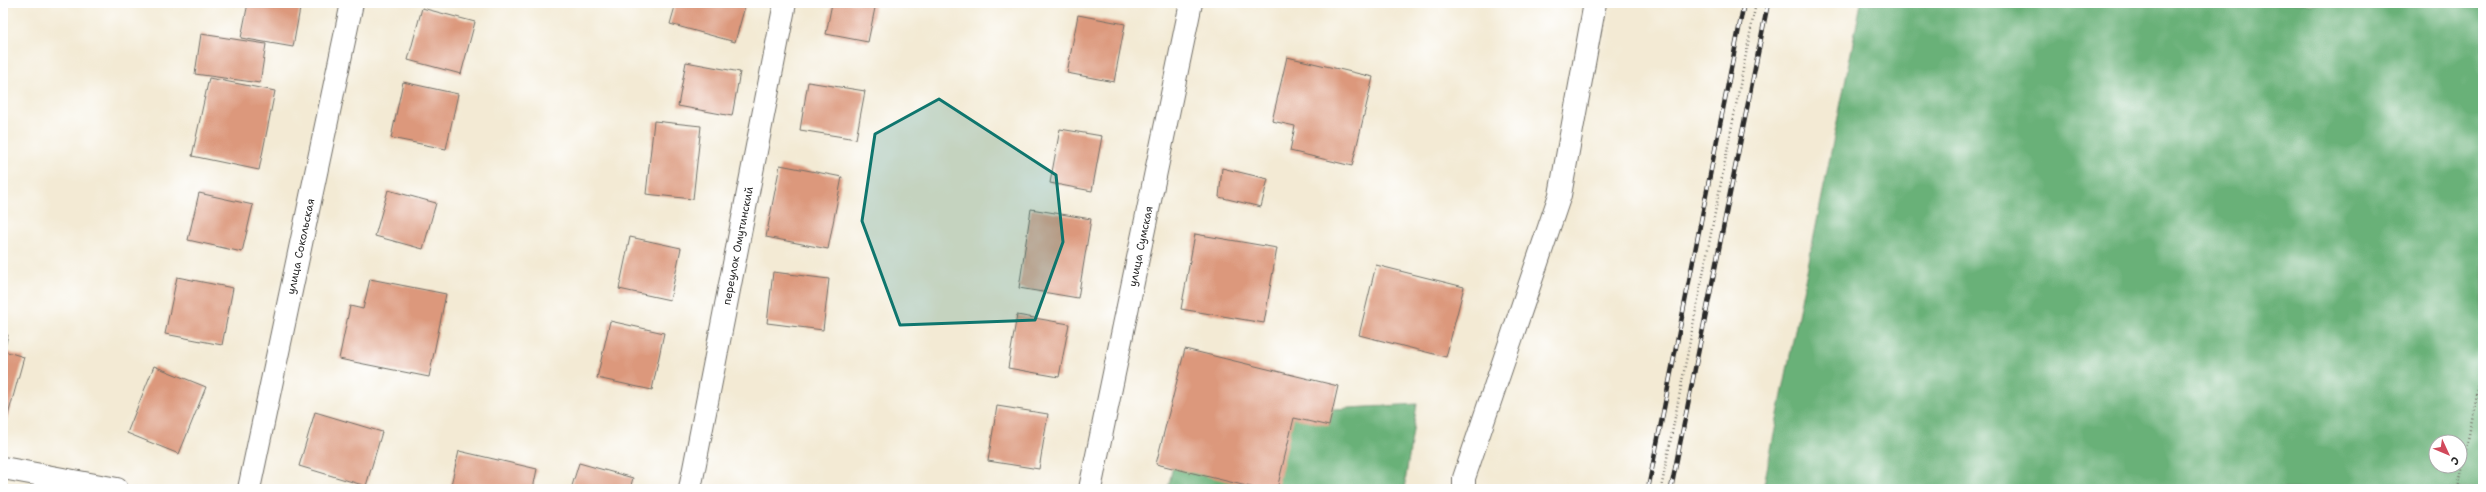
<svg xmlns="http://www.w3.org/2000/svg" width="2486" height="492" viewBox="0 0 2486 492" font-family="'Shantell Sans',sans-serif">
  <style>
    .forest { fill: #69b178; stroke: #4a6e52; fill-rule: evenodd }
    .building { fill: #dc987b }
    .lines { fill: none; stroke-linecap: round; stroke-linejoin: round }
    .minor-casing { stroke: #716e66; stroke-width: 24 }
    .path { stroke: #716e66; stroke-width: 2.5; stroke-dasharray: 1 3; stroke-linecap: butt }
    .minor { stroke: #fff; stroke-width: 22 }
    .rail-casing { stroke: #2b2b2b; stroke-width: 4.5 }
    .rail { stroke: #fff; stroke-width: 3; stroke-dasharray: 9; stroke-linecap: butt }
    .marked { fill: #0f766e; fill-opacity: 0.2; stroke: #0f766e; stroke-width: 3; stroke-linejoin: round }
    .labels { text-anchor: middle; stroke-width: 4; stroke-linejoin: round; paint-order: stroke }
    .street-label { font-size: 11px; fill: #2b2b2b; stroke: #fff }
  </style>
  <rect width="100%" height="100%" fill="#fff"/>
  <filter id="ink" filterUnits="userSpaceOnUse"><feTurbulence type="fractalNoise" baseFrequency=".025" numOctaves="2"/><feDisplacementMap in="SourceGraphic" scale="8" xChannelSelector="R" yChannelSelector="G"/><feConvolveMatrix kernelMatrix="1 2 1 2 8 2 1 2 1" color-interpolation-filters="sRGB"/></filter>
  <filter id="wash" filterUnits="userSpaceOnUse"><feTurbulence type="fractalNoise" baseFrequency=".012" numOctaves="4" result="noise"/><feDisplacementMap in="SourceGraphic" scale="16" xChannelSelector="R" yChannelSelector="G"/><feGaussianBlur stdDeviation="0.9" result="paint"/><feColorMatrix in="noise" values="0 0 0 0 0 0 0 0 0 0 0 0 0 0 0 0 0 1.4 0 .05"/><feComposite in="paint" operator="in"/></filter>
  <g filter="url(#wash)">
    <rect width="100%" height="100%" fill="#f3ead4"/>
    <path class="forest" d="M 1861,3 L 2483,3 L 2483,489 L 1763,489 ZM 2436,442 L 2460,442 L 2460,466 L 2436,466 Z
      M 1417,404 L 1404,489 L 1168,489 L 1183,418 Z"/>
    <g id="blocks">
      <path class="building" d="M 248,3 L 301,3 L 293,47 L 241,38 Z
        M 676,3 L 746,3 L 735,42 L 670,24 Z
        M 832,3 L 876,3 L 868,42 L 826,34 Z
        M 422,8 L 475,22 L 461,74 L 408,60 Z
        M 1078,15 L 1125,24 L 1114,82 L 1067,73 Z
        M 201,34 L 266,44 L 260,83 L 195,74 Z
        M 1287,57 L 1373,77 L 1352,166 L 1290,151 L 1295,126 L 1272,121 Z
        M 686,62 L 740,72 L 732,116 L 678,106 Z
        M 209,78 L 275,91 L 259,170 L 192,156 Z
        M 403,82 L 458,94 L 446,149 L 391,138 Z
        M 808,82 L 865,91 L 856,139 L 800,130 Z
        M 654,121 L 701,126 L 693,199 L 646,194 Z
        M 1060,129 L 1102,136 L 1092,191 L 1050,183 Z
        M 780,165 L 842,177 L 828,249 L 766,237 Z
        M 1222,168 L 1268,179 L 1261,207 L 1219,197 Z
        M 388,190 L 436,203 L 423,249 L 375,236 Z
        M 199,193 L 253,205 L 242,252 L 188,240 Z
        M 1031,209 L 1091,219 L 1078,298 L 1019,288 Z
        M 1195,234 L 1277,248 L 1264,323 L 1181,309 Z
        M 630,237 L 681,248 L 670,300 L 619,289 Z
        M 1376,265 L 1464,287 L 1446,357 L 1359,335 Z
        M 773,272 L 829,279 L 823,330 L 767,323 Z
        M 177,277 L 233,288 L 222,345 L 165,334 Z
        M 370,279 L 446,294 L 429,377 L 339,359 L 350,306 L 363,309 Z
        M 1017,315 L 1069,324 L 1059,377 L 1008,368 Z
        M 610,321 L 664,333 L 652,390 L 597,378 Z
        M 3,334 L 8,335 L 4,351 L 24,357 L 7,419 L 3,418 Z
        M 1185,349 L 1338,386 L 1329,426 L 1294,418 L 1277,489 L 1259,489 L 1156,464 Z
        M 154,366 L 206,387 L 179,454 L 127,433 Z
        M 997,406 L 1048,414 L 1039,469 L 988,461 Z
        M 315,412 L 382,432 L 366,486 L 299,466 Z
        M 459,451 L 537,469 L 533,489 L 450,489 Z
        M 579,463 L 633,478 L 630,489 L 571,489 Z"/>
    </g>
  </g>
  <g filter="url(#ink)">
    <use href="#blocks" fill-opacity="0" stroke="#716e66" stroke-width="1"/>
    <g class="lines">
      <g class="minor-casing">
        <g id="minor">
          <path d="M 3,468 L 117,489"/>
          <path id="s1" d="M 249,489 L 352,3"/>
          <path id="s2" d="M 690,489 L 785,3"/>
          <path id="s3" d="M 1090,489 L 1191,3"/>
          <path d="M 1464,489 L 1464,478 L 1560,195 L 1595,3"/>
        </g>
      </g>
      <path class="path" d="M 1661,489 L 1756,3
        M 2458,489 L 2483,365"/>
      <use href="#minor" class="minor"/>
      <g class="rail-casing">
        <path id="rail" d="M 1648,489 L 1744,3
          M 1671,489 L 1768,3"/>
      </g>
      <use href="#rail" class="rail"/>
    </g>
  </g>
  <path class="marked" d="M 939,99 L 1056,175 L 1063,242 L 1035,320 L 900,325 L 862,221 L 875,134 Z"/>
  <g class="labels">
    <g class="street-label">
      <text dy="4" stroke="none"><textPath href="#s1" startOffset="248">улица Сокольская</textPath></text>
      <text dy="4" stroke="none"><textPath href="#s2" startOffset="248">переулок Омутинский</textPath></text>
      <text dy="4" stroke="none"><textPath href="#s3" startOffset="248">улица Сумская</textPath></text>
    </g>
  </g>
  <rect width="2486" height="492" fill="none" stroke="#fff" stroke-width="16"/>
  <g transform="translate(2448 454) rotate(134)"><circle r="19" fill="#ffffff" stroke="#aaaaaa"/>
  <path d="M0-3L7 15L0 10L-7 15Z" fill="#d1495b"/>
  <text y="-6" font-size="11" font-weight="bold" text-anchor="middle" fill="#2b2b2b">С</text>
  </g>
</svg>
